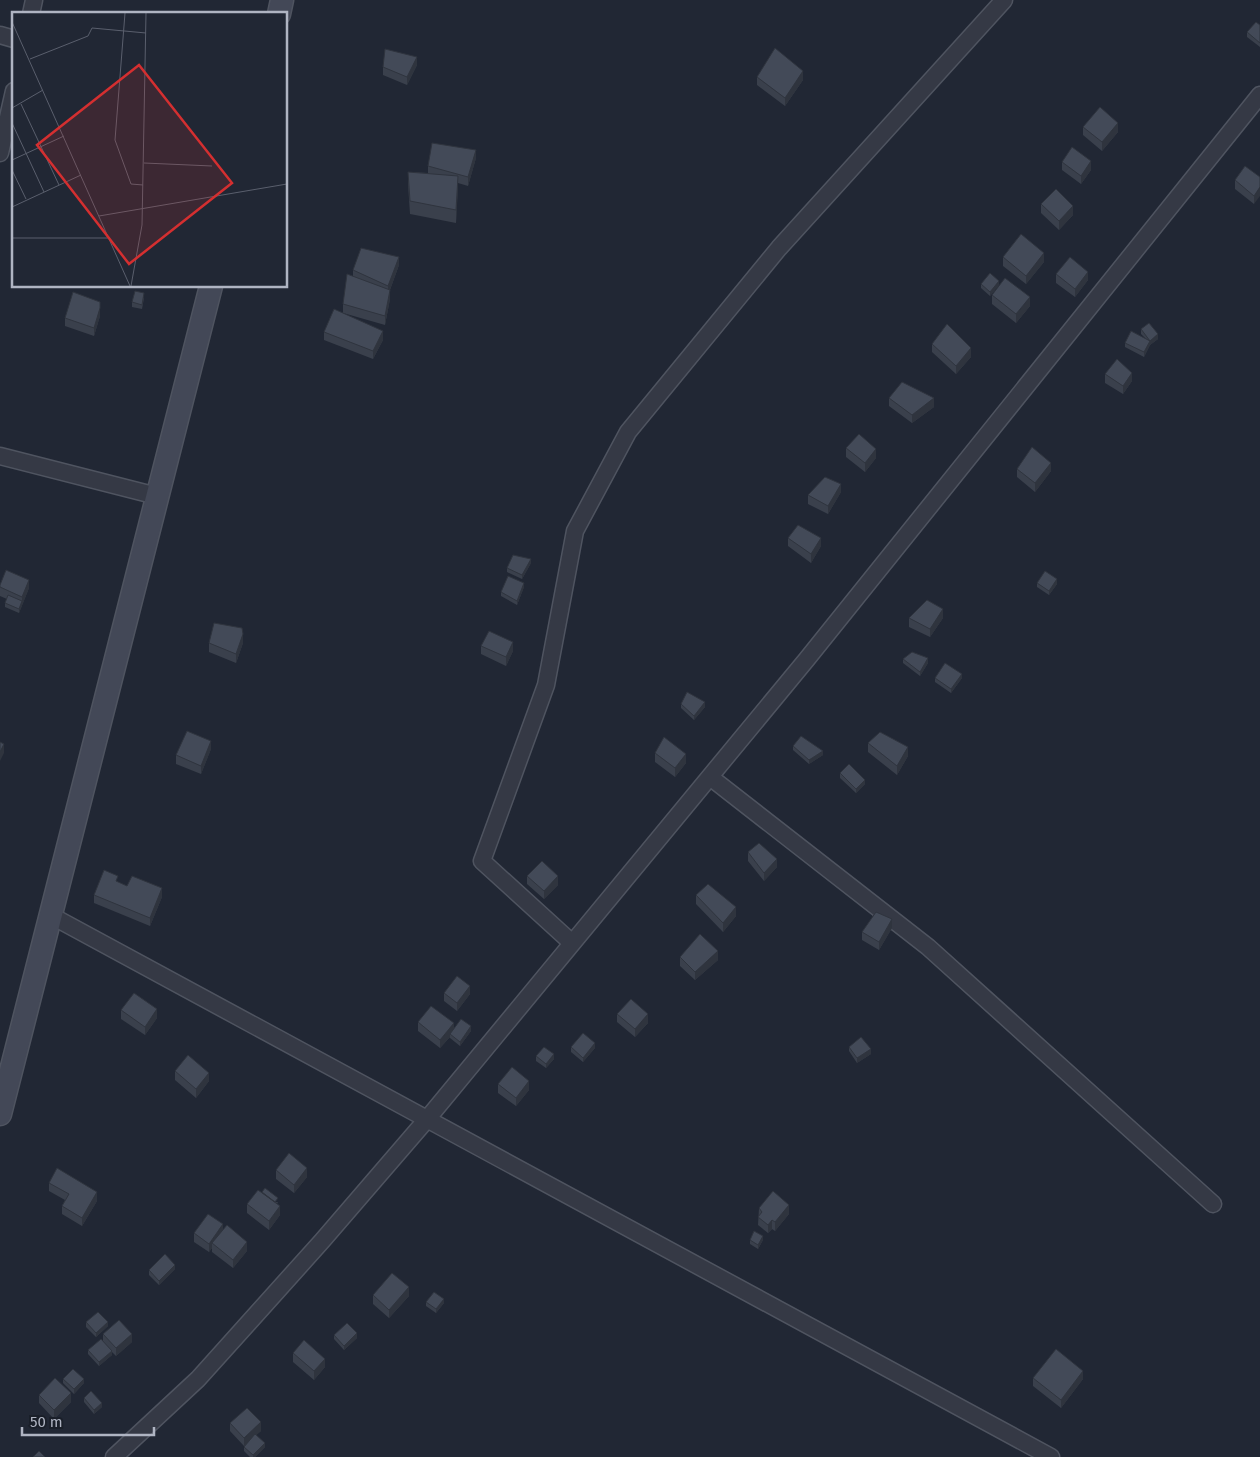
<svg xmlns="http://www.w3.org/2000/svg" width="1260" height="1457" viewBox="0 0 1260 1457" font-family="'Fira Sans',sans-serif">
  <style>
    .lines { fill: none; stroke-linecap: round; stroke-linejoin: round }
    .street-casing { stroke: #4f5460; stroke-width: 19 }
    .secondary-casing { stroke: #4f5460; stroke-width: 25 }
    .street { stroke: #353945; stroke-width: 16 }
    .secondary { stroke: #434857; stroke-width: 22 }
    .wall { fill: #3a404c }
    .shaded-wall { fill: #2f343e }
    .building { fill: #434a58; stroke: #2f343e }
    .inset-road { fill: none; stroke: #5a5f6d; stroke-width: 1 }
    .view { fill: #d42f30; fill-opacity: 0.15; stroke: #d42f30; stroke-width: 2.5 }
    .inset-edge { fill: none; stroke: #afb4c2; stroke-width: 2.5 }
  </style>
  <rect width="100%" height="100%" fill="#212734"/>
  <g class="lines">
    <g class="street-casing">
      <path id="street" d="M 31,14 L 34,0
        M 0,35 L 14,39
        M 0,153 L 14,91
        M 0,456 L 157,496
        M 710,777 L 928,947 L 1213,1204
        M 50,915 L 1051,1457
        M 572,943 L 482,861 L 546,685 L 575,531 L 628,432 L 779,248 L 1004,0
        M 114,1457 L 198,1379 L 322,1241 L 428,1118 L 807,659 L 1260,95"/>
    </g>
    <g class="secondary-casing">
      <path id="secondary" d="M 279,14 L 282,0
        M 0,1114 L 211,286"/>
    </g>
    <use href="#street" class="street"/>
    <use href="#secondary" class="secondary"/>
  </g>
  <path class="wall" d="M 1260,25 L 1260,47 L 1247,37 L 1247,32 Z
    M 417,65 L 407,85 L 383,75 L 383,67 Z
    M 757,77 L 803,80 L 785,106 L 757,85 Z
    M 1083,127 L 1118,132 L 1102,151 L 1083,135 Z
    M 476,158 L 468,186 L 458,183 L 456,223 L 410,214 L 408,184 L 408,172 L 428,173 L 428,166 Z
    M 1062,162 L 1091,170 L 1081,184 L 1062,170 Z
    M 1260,177 L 1254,204 L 1235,189 L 1235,180 Z
    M 1041,204 L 1073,215 L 1059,230 L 1041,213 Z
    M 1003,257 L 1044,262 L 1026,284 L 1003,266 Z
    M 399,265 L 390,290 L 390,299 L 385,325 L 343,313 L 343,304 L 353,276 L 353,270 Z
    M 1056,274 L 1088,280 L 1075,297 L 1056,283 Z
    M 981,284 L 999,285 L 990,296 L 981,288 Z
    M 992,295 L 1030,306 L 1016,323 L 992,304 Z
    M 144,298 L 142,309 L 132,307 L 132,302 Z
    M 100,316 L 94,336 L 65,326 L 65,318 Z
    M 1141,329 L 1158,339 L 1150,345 L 1144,357 L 1125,347 L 1125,343 L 1145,338 L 1141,334 Z
    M 324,332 L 383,340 L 373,359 L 324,340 Z
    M 932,344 L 971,357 L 956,374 L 932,352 Z
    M 1105,374 L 1132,381 L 1123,394 L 1105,383 Z
    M 889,398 L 934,407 L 912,423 L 889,406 Z
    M 846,448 L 876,458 L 865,472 L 846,457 Z
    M 1017,469 L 1051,471 L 1035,492 L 1017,477 Z
    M 841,492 L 828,514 L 808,504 L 808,495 Z
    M 788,538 L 821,546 L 811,563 L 788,546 Z
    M 531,563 L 522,579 L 507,572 L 507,568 Z
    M 1037,583 L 1057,584 L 1049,595 L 1037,587 Z
    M 0,585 L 29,588 L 19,613 L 5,607 L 5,603 L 7,599 L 0,596 Z
    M 524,587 L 517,605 L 501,596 L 501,592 Z
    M 909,618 L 943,618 L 930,637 L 909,627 Z
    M 209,643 L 243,643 L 236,663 L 209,652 Z
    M 481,646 L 513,651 L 506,666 L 481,654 Z
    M 903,659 L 928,663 L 920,676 L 903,663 Z
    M 935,678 L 962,678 L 951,693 L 935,682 Z
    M 681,704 L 705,707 L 694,720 L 681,708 Z
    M 868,743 L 908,756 L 897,775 L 868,752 Z
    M 793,746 L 823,755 L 809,764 L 793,750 Z
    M 211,749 L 201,774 L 176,764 L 176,755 Z
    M 655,753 L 686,763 L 675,777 L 655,762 Z
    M 840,773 L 865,784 L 856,793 L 840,778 Z
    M 748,852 L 777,867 L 764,881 L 748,861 Z
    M 527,876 L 558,885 L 544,899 L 527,884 Z
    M 118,882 L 127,886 L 162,897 L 150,926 L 94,903 L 94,895 Z
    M 696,895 L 736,916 L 723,932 L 696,904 Z
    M 892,928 L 879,950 L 862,940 L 862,932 Z
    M 680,957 L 718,960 L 695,980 L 680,966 Z
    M 444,993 L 470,994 L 457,1011 L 444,1001 Z
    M 121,1010 L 157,1018 L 145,1035 L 121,1019 Z
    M 617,1014 L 648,1023 L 635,1037 L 617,1022 Z
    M 418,1022 L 454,1029 L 471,1031 L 460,1046 L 450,1038 L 450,1037 L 440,1048 L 418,1031 Z
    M 571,1047 L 595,1048 L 583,1062 L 571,1052 Z
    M 849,1047 L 871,1054 L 857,1063 L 849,1051 Z
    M 536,1056 L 554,1059 L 546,1068 L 536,1061 Z
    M 175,1071 L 209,1081 L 196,1098 L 175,1080 Z
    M 498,1084 L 529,1090 L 516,1106 L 498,1093 Z
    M 276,1170 L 307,1177 L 294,1193 L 276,1179 Z
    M 49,1183 L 97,1201 L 82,1226 L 62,1214 L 62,1206 L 65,1200 L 49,1191 Z
    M 278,1202 L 277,1204 L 280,1215 L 269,1230 L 247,1213 L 247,1204 Z
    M 759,1208 L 789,1214 L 775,1231 L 772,1229 L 768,1233 L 758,1225 Z
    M 223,1230 L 247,1251 L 233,1268 L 212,1252 L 212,1248 L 209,1252 L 194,1242 L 194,1233 Z
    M 750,1240 L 763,1240 L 758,1249 L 750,1244 Z
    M 175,1269 L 159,1285 L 149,1275 L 149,1270 Z
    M 373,1295 L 409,1296 L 389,1318 L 373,1304 Z
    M 426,1302 L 444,1303 L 436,1313 L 426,1306 Z
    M 86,1322 L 108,1326 L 96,1337 L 86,1327 Z
    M 103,1334 L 132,1342 L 116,1356 L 112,1352 L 112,1355 L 99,1366 L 88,1354 L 88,1350 L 103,1341 Z
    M 334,1335 L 357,1338 L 344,1350 L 334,1339 Z
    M 293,1353 L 325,1367 L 314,1380 L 293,1362 Z
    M 1033,1378 L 1083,1379 L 1061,1408 L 1033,1386 Z
    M 63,1379 L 84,1383 L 74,1394 L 63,1383 Z
    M 39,1395 L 71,1402 L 54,1419 L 39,1403 Z
    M 84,1398 L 102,1407 L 94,1414 L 84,1402 Z
    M 230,1423 L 261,1431 L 256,1435 L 265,1447 L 255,1457 L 250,1457 L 244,1451 L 244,1446 L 230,1431 Z"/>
  <path class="shaded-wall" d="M 417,57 L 417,65 L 407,85 L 407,77 Z
    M 803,71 L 803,80 L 785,106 L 785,98 Z
    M 1118,123 L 1118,132 L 1102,151 L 1102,142 Z
    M 476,150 L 476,158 L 468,186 L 468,177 Z
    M 1091,161 L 1091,170 L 1081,184 L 1081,176 Z
    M 458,176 L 458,189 L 456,223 L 456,210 Z
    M 1260,187 L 1260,196 L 1254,204 L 1254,196 Z
    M 1073,206 L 1073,215 L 1059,230 L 1059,221 Z
    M 1044,253 L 1044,262 L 1026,284 L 1026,276 Z
    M 399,257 L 399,265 L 388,295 L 388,286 Z
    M 1088,272 L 1088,280 L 1075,297 L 1075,289 Z
    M 999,281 L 999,285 L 990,296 L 990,292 Z
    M 390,290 L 390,299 L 385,325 L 385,316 Z
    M 1030,297 L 1030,306 L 1016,323 L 1016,314 Z
    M 100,308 L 100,316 L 94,336 L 94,328 Z
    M 383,331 L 383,340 L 373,359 L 373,351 Z
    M 1158,334 L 1158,339 L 1150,345 L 1144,357 L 1144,352 L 1150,341 Z
    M 971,348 L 971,357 L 956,374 L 956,366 Z
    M 1132,373 L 1132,381 L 1123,394 L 1123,386 Z
    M 934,398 L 934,407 L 912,423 L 912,415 Z
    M 876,449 L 876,458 L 865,472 L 865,463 Z
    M 1051,463 L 1051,471 L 1035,492 L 1035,483 Z
    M 841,484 L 841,492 L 828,514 L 828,506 Z
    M 821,538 L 821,546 L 811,563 L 811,554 Z
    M 531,559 L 531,563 L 522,579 L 522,575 Z
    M 1057,579 L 1057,584 L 1049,595 L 1049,591 Z
    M 29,580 L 29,588 L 19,613 L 19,609 L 22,601 L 22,597 Z
    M 524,583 L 524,587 L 517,605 L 517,601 Z
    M 943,609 L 943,618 L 930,637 L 930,629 Z
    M 243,634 L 243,643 L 236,663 L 236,654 Z
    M 513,642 L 513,651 L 506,666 L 506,657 Z
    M 928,658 L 928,663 L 920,676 L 920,672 Z
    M 962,674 L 962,678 L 951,693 L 951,689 Z
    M 705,702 L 705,707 L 694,720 L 694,716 Z
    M 211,741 L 211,749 L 201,774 L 201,766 Z
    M 4,744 L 4,753 L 0,761 L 0,752 Z
    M 908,747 L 908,756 L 897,775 L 897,766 Z
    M 823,751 L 823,755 L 809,764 L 809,760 Z
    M 686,754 L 686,763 L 675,777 L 675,768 Z
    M 865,780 L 865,784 L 856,793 L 856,789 Z
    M 777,859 L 777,867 L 764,881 L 764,873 Z
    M 558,876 L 558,885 L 544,899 L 544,891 Z
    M 162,888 L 162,897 L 150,926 L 150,918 Z
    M 736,907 L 736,916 L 723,932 L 723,923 Z
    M 892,919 L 892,928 L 879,950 L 879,942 Z
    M 718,951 L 718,960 L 695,980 L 695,972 Z
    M 470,986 L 470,994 L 457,1011 L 457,1003 Z
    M 157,1009 L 157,1018 L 145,1035 L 145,1027 Z
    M 648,1014 L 648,1023 L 635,1037 L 635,1029 Z
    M 454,1023 L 454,1031 L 450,1034 L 450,1037 L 440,1048 L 440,1040 Z
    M 471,1026 L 471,1031 L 460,1046 L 460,1042 Z
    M 595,1043 L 595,1048 L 583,1062 L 583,1058 Z
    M 871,1049 L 871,1054 L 857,1063 L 857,1058 Z
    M 554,1054 L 554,1059 L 546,1068 L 546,1064 Z
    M 209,1073 L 209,1081 L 196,1098 L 196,1089 Z
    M 529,1081 L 529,1090 L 516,1106 L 516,1098 Z
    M 307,1168 L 307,1177 L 294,1193 L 294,1185 Z
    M 97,1192 L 97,1201 L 82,1226 L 82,1218 Z
    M 789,1205 L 789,1214 L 775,1231 L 775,1222 Z
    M 280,1206 L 280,1215 L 269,1230 L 269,1221 Z
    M 772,1220 L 772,1229 L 768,1233 L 768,1225 Z
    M 223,1224 L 223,1233 L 212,1243 L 212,1248 L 209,1252 L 209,1244 Z
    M 763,1236 L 763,1240 L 758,1249 L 758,1245 Z
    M 247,1242 L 247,1251 L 233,1268 L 233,1260 Z
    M 175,1265 L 175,1269 L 159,1285 L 159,1281 Z
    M 409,1287 L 409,1296 L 389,1318 L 389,1310 Z
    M 444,1299 L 444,1303 L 436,1313 L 436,1309 Z
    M 108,1322 L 108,1326 L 96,1337 L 96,1333 Z
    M 357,1333 L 357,1338 L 344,1350 L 344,1346 Z
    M 132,1334 L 132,1342 L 116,1356 L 116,1348 Z
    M 112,1351 L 112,1355 L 99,1366 L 99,1362 Z
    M 325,1359 L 325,1367 L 314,1380 L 314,1371 Z
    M 1083,1371 L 1083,1379 L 1061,1408 L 1061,1400 Z
    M 84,1379 L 84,1383 L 74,1394 L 74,1389 Z
    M 71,1393 L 71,1402 L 54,1419 L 54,1410 Z
    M 102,1403 L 102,1407 L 94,1414 L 94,1410 Z
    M 261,1422 L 261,1431 L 244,1446 L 244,1438 Z
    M 265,1443 L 265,1447 L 255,1457 L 253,1457 L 253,1455 Z"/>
  <path class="building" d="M 1256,22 L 1260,25 L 1260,43 L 1247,32 Z
    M 775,48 L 803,71 L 785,98 L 757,77 Z
    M 385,49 L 417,57 L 407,77 L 383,67 Z
    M 1100,107 L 1118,123 L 1102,142 L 1083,127 Z
    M 432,143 L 476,150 L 468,177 L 428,166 Z
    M 1072,147 L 1091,161 L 1081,176 L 1062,162 Z
    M 1245,166 L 1260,177 L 1260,187 L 1254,196 L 1235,180 Z
    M 408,172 L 458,176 L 456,210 L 410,201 Z
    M 1056,189 L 1073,206 L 1059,221 L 1041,204 Z
    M 1021,234 L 1044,253 L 1026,276 L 1003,257 Z
    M 361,248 L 399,257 L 388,286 L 353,270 Z
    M 1070,257 L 1088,272 L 1075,289 L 1056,274 Z
    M 990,273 L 999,281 L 990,292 L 981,284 Z
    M 347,274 L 390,290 L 385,316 L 343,304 Z
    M 1005,278 L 1030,297 L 1016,314 L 992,295 Z
    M 135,291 L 144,293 L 142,305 L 132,302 Z
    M 73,292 L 100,302 L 100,308 L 94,328 L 65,318 Z
    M 334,309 L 383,331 L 373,351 L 324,332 Z
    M 1149,323 L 1158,334 L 1150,341 L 1141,329 Z
    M 947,324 L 971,348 L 956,366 L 932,344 Z
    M 1131,331 L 1150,341 L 1144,352 L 1125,343 Z
    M 1117,359 L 1132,373 L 1123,386 L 1105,374 Z
    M 902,382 L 934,398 L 912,415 L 889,398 Z
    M 859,434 L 876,449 L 865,463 L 846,448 Z
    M 1032,447 L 1051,463 L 1035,483 L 1017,469 Z
    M 825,477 L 841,484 L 828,506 L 808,495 Z
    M 798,525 L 821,538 L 811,554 L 788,538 Z
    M 513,555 L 531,559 L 522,575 L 507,568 Z
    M 6,570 L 29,580 L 22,597 L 0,587 L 0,585 Z
    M 1045,571 L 1057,579 L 1049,591 L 1037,583 Z
    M 508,576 L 524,583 L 517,601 L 501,592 Z
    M 8,595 L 22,601 L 19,609 L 5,603 Z
    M 927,600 L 943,609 L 930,629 L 909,618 Z
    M 214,623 L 242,628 L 243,634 L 236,654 L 209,643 Z
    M 489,631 L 513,642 L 506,657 L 481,646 Z
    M 912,652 L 928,658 L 920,672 L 903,659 Z
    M 945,663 L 962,674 L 951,689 L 935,678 Z
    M 687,692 L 705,702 L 694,716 L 681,704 Z
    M 187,731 L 211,741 L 201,766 L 176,755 Z
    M 880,732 L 908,747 L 897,766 L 868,743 Z
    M 801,736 L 823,751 L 809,760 L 793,746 Z
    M 664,737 L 686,754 L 675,768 L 655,753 Z
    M 0,742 L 4,744 L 0,752 Z
    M 849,764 L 865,780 L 856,789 L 840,773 Z
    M 759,843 L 777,859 L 764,873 L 748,852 Z
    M 542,861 L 558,876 L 544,891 L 527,876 Z
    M 104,870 L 118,876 L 116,881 L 127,886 L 132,876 L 162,888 L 150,918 L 94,895 Z
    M 708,884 L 736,907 L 723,923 L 696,895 Z
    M 876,912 L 892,919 L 879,942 L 862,932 Z
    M 700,934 L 718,951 L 695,972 L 680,957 Z
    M 457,976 L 470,986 L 457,1003 L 444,993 Z
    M 134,993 L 157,1009 L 145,1027 L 121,1010 Z
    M 631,999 L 648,1014 L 635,1029 L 617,1014 Z
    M 431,1006 L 454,1023 L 440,1040 L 418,1022 Z
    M 461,1019 L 471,1026 L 460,1042 L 450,1034 Z
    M 583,1033 L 595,1043 L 583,1058 L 571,1047 Z
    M 861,1037 L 871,1049 L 857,1058 L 849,1047 Z
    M 544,1047 L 554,1054 L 546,1064 L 536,1056 Z
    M 188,1055 L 209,1073 L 196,1089 L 175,1071 Z
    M 512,1067 L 529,1081 L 516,1098 L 498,1084 Z
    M 289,1153 L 307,1168 L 294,1185 L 276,1170 Z
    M 57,1168 L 97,1192 L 82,1218 L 62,1206 L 69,1194 L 49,1183 Z
    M 265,1188 L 278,1198 L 275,1202 L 262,1192 Z
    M 258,1190 L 280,1206 L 269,1221 L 247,1204 Z
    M 773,1191 L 789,1205 L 775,1222 L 772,1220 L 768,1225 L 758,1217 L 762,1212 L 759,1208 Z
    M 208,1214 L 223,1224 L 209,1244 L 194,1233 Z
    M 227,1225 L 247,1242 L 233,1260 L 212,1243 Z
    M 754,1231 L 763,1236 L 758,1245 L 750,1240 Z
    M 165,1254 L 175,1265 L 159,1281 L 149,1270 Z
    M 392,1273 L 409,1287 L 389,1310 L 373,1295 Z
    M 434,1292 L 444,1299 L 436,1309 L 426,1302 Z
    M 98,1312 L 108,1322 L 96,1333 L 86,1322 Z
    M 119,1320 L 132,1334 L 116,1348 L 103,1334 Z
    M 347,1323 L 357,1333 L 344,1346 L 334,1335 Z
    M 101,1339 L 112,1351 L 99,1362 L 88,1350 Z
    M 304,1340 L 325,1359 L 314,1371 L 293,1353 Z
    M 1056,1349 L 1083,1371 L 1061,1400 L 1033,1378 Z
    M 73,1369 L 84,1379 L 74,1389 L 63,1379 Z
    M 55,1378 L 71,1393 L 54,1410 L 39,1395 Z
    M 91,1391 L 102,1403 L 94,1410 L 84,1398 Z
    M 247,1408 L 261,1422 L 244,1438 L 230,1423 Z
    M 255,1434 L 265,1443 L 253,1455 L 244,1447 Z
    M 39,1451 L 45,1457 L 33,1457 Z"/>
  <g transform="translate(12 12)">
    <rect width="275" height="275" fill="#212734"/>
    <path class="inset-road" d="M 113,1 L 103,128 L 119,172 L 131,173M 0,10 L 118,274M 18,47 L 76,24 L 80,16 L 134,21M 9,92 L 47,173M 0,96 L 31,78M 0,111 L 32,180M 0,148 L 52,124M 132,151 L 200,154M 0,158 L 14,187M 0,195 L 69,163M 87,204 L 275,172M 0,226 L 96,226M 119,274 L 130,213 L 134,1"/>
    <path class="view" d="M 127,53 L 220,171 L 117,252 L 25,133 Z"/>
    <rect width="275" height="275" class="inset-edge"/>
  </g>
  <path d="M22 1427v8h132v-8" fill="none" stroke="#afb4c2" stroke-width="2.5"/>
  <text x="30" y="1427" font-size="15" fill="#afb4c2" stroke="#1a1f29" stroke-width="4" paint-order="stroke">50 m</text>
</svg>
